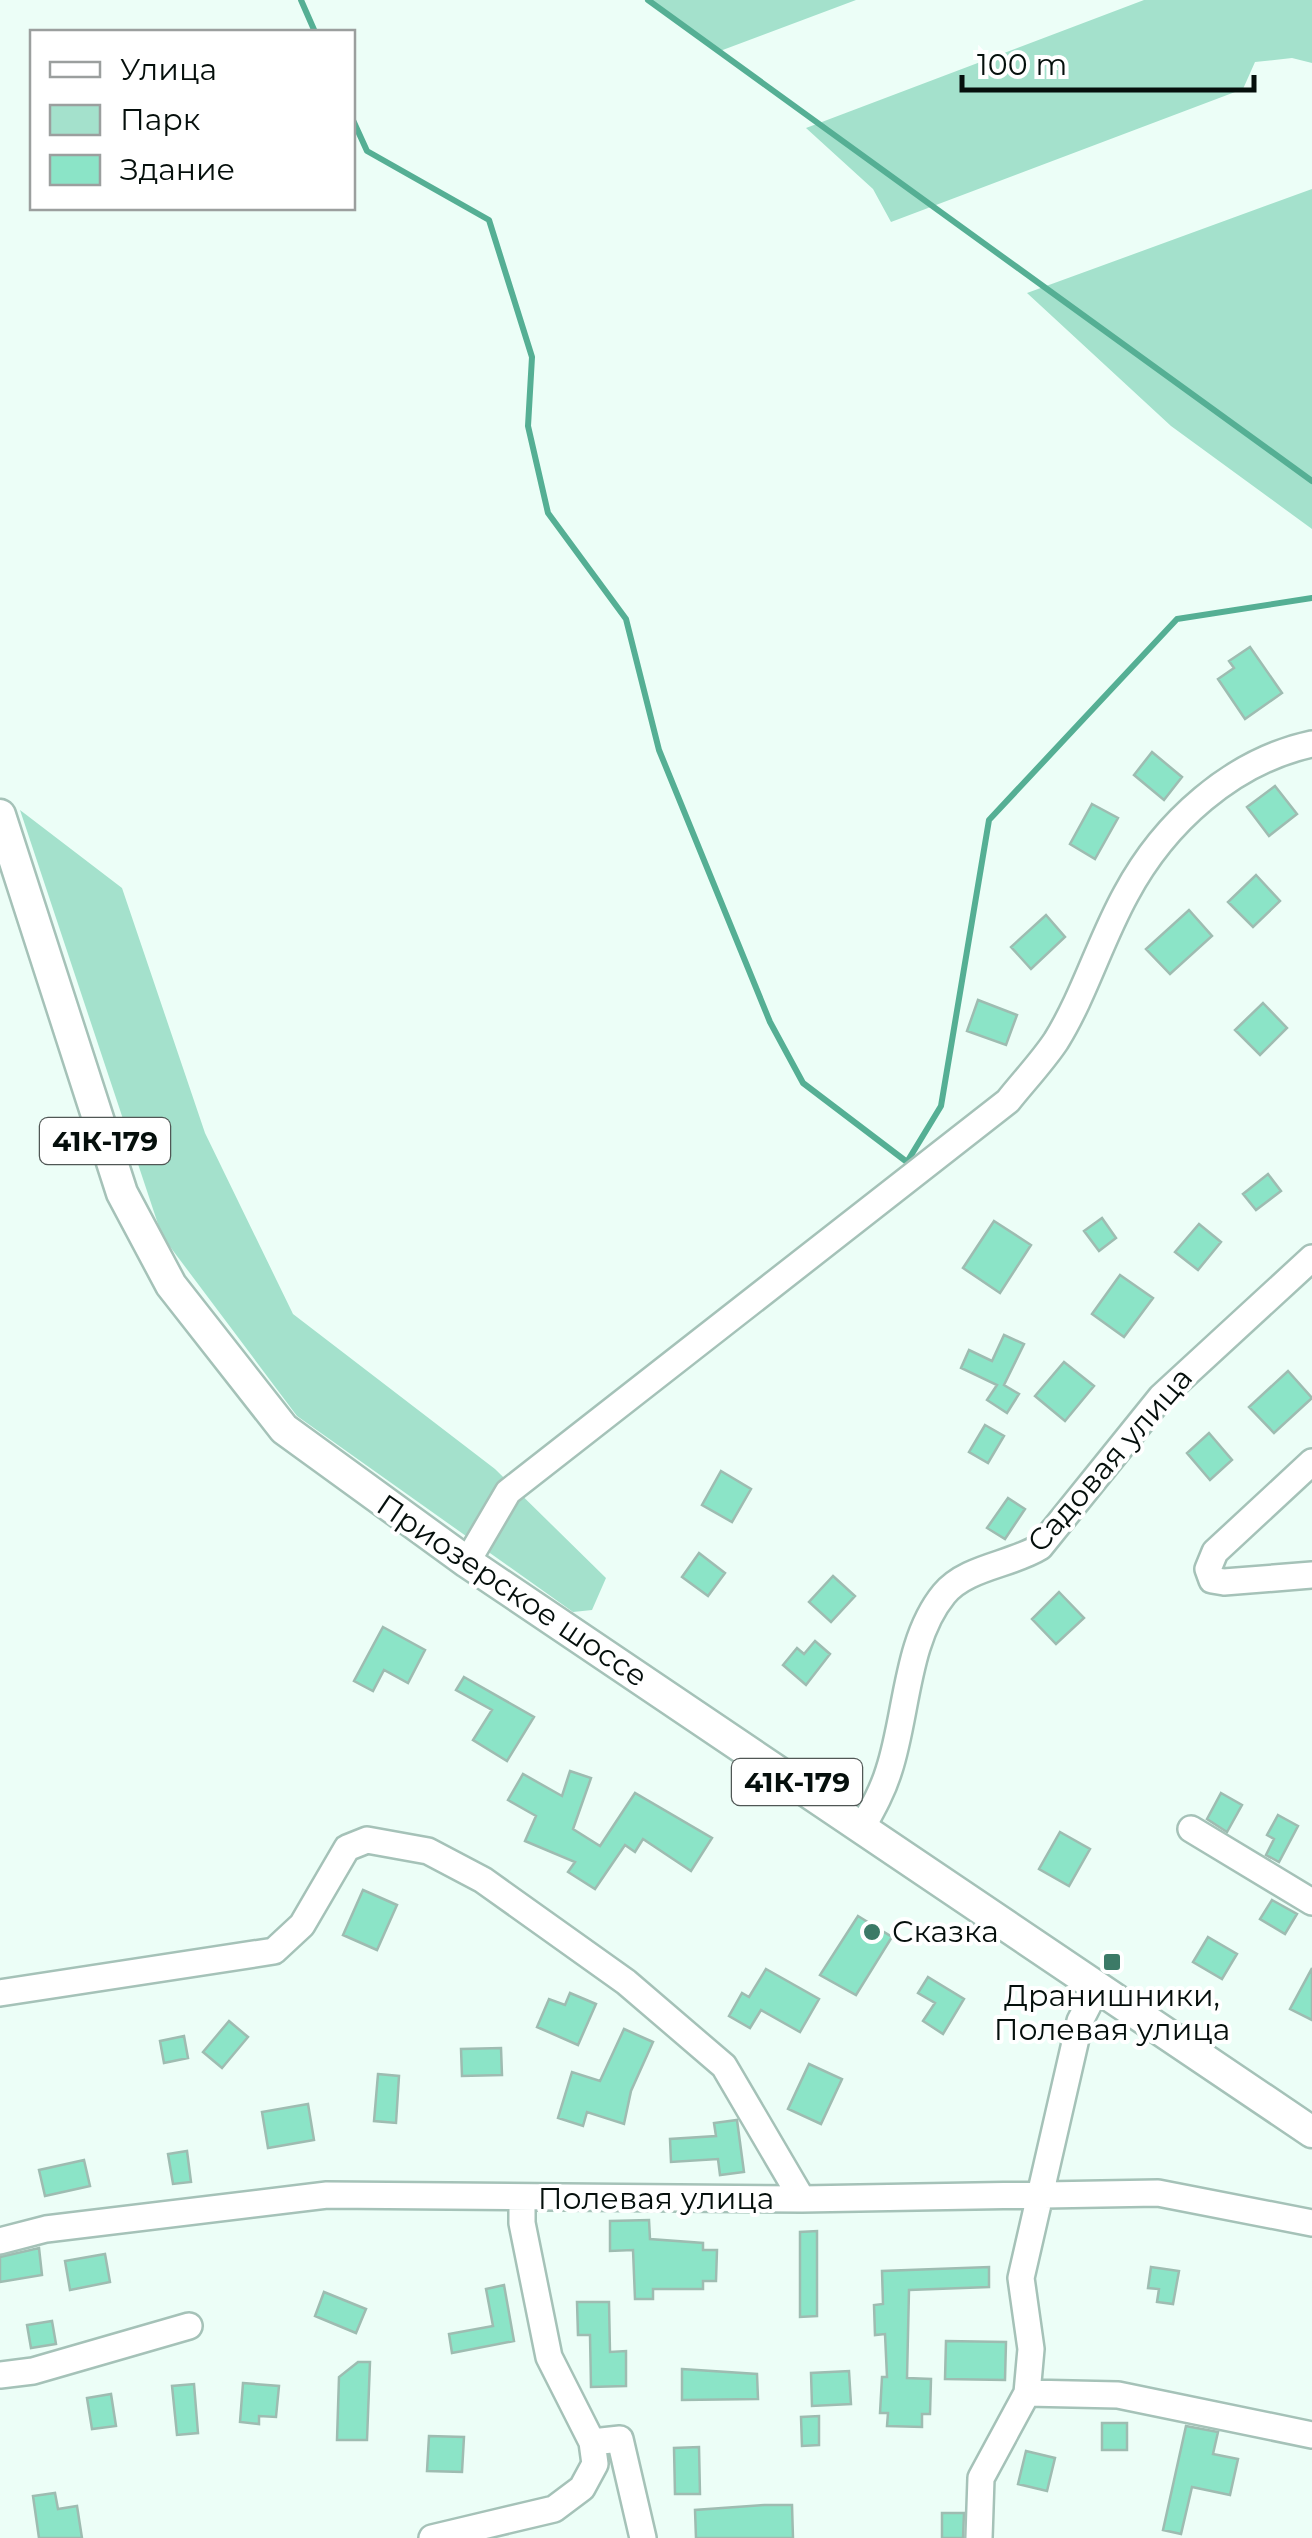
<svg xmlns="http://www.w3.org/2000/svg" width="1312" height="2538" viewBox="0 0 1312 2538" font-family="Montserrat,sans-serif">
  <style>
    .green { fill: #a4e1cc }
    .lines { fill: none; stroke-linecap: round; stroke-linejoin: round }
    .stream { stroke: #55af94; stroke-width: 6 }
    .building { fill: #8be4c7; stroke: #9ebcb1; stroke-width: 2.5 }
    .minor-casing { stroke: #a5c2b8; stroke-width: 30 }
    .major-casing { stroke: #a5c2b8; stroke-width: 35 }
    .minor { stroke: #fff; stroke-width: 25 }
    .major { stroke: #fff; stroke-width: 30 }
    .poi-dot { fill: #3c7a67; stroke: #fff; stroke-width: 4 }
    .labels { text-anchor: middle; stroke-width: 8; stroke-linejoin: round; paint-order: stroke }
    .shield { fill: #fff; stroke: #505755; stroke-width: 2.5 }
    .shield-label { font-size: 28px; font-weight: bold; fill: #050f0c }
    .street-label { font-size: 30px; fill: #050f0c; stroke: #fff }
    .poi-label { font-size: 30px; fill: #050f0c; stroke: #fff; text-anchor: start }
  </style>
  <rect width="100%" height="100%" fill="#ecfef7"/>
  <path class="green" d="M 648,0 L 856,0 L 720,51 Z
    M 1144,0 L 1312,0 L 1312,63 L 1292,58 L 1255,62 L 1243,89 L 891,222 L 873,189 L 806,128 Z
    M 1312,189 L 1312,529 L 1171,426 L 1027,293 Z
    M 20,810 L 122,888 L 205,1133 L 293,1314 L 495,1469 L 606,1578 L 592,1610 L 573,1612 L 297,1416 L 162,1236 Z"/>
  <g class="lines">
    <path class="stream" d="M 301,0 L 315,32
      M 648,0 L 1312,481
      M 352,118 L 367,151 L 489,220 L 532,357 L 528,426 L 548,513 L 626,619 L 659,750 L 770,1022 L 803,1083 L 907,1162 L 941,1106 L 989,820 L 1177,619 L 1312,598"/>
  </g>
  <path class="building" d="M 1250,647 L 1282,693 L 1245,719 L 1218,679 L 1234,668 L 1229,661 Z
    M 1152,752 L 1182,777 L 1164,800 L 1134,775 Z
    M 1275,786 L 1297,814 L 1269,836 L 1247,807 Z
    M 1092,804 L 1118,818 L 1095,859 L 1070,844 Z
    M 1256,875 L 1280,901 L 1253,927 L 1228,902 Z
    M 1189,910 L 1212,936 L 1170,974 L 1146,949 Z
    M 1046,915 L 1065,937 L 1031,969 L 1011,947 Z
    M 978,1000 L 1017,1015 L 1006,1045 L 967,1031 Z
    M 1263,1003 L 1287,1028 L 1260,1055 L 1235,1030 Z
    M 1268,1174 L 1281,1191 L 1256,1210 L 1243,1194 Z
    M 1102,1218 L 1116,1238 L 1099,1251 L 1084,1231 Z
    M 994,1221 L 1031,1245 L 1000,1293 L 963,1268 Z
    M 1199,1224 L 1221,1242 L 1198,1270 L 1175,1252 Z
    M 1120,1275 L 1153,1298 L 1124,1337 L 1092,1314 Z
    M 1004,1335 L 1024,1344 L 1004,1385 L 1019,1394 L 1007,1413 L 987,1400 L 997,1385 L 961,1368 L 969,1350 L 992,1361 Z
    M 1064,1362 L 1094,1386 L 1065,1421 L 1035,1396 Z
    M 1288,1371 L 1312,1398 L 1274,1433 L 1249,1407 Z
    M 985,1425 L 1004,1436 L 988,1463 L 969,1452 Z
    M 1209,1433 L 1232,1460 L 1210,1480 L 1187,1453 Z
    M 721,1471 L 751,1489 L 732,1522 L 702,1505 Z
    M 1008,1498 L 1025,1509 L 1005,1539 L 987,1528 Z
    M 699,1553 L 725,1573 L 708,1596 L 682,1577 Z
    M 833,1576 L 855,1596 L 831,1622 L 809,1602 Z
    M 1059,1592 L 1084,1618 L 1056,1644 L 1032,1619 Z
    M 383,1627 L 425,1650 L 408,1683 L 384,1670 L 373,1691 L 354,1681 Z
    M 815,1641 L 830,1654 L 806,1685 L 783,1665 L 797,1648 L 804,1654 Z
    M 464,1677 L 534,1717 L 507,1761 L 473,1740 L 492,1710 L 456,1690 Z
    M 570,1771 L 591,1778 L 573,1829 L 600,1846 L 635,1793 L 712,1838 L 691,1871 L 643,1839 L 635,1852 L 625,1845 L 595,1889 L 568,1872 L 575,1862 L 525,1841 L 536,1816 L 508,1800 L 523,1774 L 562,1796 Z
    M 1221,1793 L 1242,1805 L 1227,1832 L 1207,1819 Z
    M 1278,1815 L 1298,1826 L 1279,1862 L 1266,1855 L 1274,1839 L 1267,1835 Z
    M 1060,1832 L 1090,1849 L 1069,1886 L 1039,1869 Z
    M 363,1890 L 397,1905 L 377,1950 L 343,1935 Z
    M 1272,1900 L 1297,1914 L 1285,1934 L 1260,1919 Z
    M 858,1916 L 892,1937 L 856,1995 L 820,1975 Z
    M 1208,1937 L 1237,1954 L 1222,1979 L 1193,1962 Z
    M 1312,1968 L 1312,2020 L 1290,2009 Z
    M 766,1969 L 819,1999 L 800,2032 L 761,2010 L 750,2028 L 729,2016 L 742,1993 L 749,1997 Z
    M 928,1977 L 964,1999 L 943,2034 L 923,2021 L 935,2003 L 918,1993 Z
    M 570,1993 L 596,2004 L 578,2045 L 537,2027 L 549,1999 L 565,2005 Z
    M 229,2021 L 248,2037 L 222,2068 L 203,2052 Z
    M 624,2029 L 653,2042 L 631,2091 L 624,2124 L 587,2112 L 583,2126 L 558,2118 L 572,2072 L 600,2081 Z
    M 184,2036 L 188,2058 L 164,2063 L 160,2041 Z
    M 501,2048 L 502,2075 L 462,2076 L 461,2049 Z
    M 809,2064 L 842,2079 L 821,2124 L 788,2109 Z
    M 378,2074 L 399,2076 L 396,2123 L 374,2121 Z
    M 308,2104 L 314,2140 L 268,2148 L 262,2112 Z
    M 737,2120 L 744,2172 L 720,2175 L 718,2159 L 671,2162 L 670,2139 L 716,2136 L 714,2123 Z
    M 187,2151 L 191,2182 L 173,2184 L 168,2154 Z
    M 84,2160 L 90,2186 L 45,2196 L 39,2170 Z
    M 649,2220 L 650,2239 L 703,2243 L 703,2250 L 717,2250 L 716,2281 L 703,2281 L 703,2289 L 653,2289 L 653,2299 L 635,2299 L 633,2250 L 610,2251 L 610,2221 Z
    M 817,2231 L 817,2316 L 800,2317 L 800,2232 Z
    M 39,2248 L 42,2275 L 0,2282 L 0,2257 Z
    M 105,2254 L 110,2282 L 70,2290 L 65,2261 Z
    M 989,2267 L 989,2287 L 909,2290 L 907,2378 L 931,2379 L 930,2414 L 922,2414 L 922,2427 L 887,2426 L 888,2413 L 880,2413 L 882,2377 L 887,2377 L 885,2334 L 875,2335 L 874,2305 L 883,2304 L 882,2271 Z
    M 1151,2267 L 1179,2271 L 1173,2304 L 1157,2302 L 1159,2289 L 1148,2288 Z
    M 504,2285 L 514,2341 L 452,2353 L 449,2334 L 493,2326 L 486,2289 Z
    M 324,2292 L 366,2309 L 356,2333 L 315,2316 Z
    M 577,2302 L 609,2302 L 610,2352 L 626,2351 L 626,2386 L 591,2387 L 590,2335 L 578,2335 Z
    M 52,2321 L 56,2344 L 31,2348 L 27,2325 Z
    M 946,2341 L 1006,2342 L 1005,2380 L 945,2379 Z
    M 358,2362 L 370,2362 L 367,2440 L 337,2440 L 339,2377 Z
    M 682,2369 L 757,2374 L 758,2399 L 682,2400 Z
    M 849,2371 L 851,2404 L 812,2406 L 811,2373 Z
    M 243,2383 L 279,2386 L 276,2417 L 259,2416 L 259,2424 L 240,2422 Z
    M 194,2384 L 198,2433 L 177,2435 L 172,2386 Z
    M 111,2394 L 116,2426 L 92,2429 L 87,2398 Z
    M 819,2416 L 819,2445 L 802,2446 L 801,2417 Z
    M 1102,2423 L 1127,2423 L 1127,2450 L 1102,2450 Z
    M 1186,2426 L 1218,2432 L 1213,2454 L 1238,2459 L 1230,2495 L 1192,2487 L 1181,2534 L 1163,2530 Z
    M 429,2436 L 464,2437 L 462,2472 L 427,2471 Z
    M 699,2447 L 700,2494 L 675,2494 L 674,2448 Z
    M 1026,2451 L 1055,2458 L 1047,2491 L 1018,2484 Z
    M 55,2493 L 58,2509 L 77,2506 L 82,2538 L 39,2538 L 33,2496 Z
    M 764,2505 L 792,2505 L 793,2538 L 696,2538 L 695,2510 Z
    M 942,2513 L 964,2513 L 963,2538 L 942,2538 Z"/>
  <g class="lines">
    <g class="minor-casing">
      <path id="minor" d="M 1312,1462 L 1215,1552 L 1208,1569 L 1212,1580 L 1224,1582 L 1312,1575
        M 467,1562 L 508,1492 L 1008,1101 C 1023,1082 1042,1062 1056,1041 C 1084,996 1100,941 1126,894 C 1164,823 1232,761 1312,744
        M 863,1826 C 873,1808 883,1790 889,1770 C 907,1716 906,1640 944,1594 C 966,1567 1011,1565 1040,1547 L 1161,1397 L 1312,1258
        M 1191,1829 L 1312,1902
        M 0,1993 L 274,1951 L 302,1925 L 347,1848 L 367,1840 L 428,1851 L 483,1880 L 626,1982 L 724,2066 L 802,2199
        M 0,2241 L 46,2229 L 327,2195 L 802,2199 L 1158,2193 L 1312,2223
        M 0,2375 L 33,2371 L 189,2326
        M 1027,2393 L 1118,2395 L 1312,2435
        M 592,2442 L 620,2439 L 643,2538
        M 432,2538 L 554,2509 L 582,2488 L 595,2464 L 592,2442 L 549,2357 L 522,2223 L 522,2199
        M 979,2538 L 981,2478 L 1027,2393 L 1031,2349 L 1021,2278 L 1080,2021 L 1098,1986"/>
    </g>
    <g class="major-casing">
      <path id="major" d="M 0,815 L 122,1193 L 171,1285 L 284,1429 L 467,1562 L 1312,2132"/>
    </g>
    <use href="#minor" class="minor"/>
    <use href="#major" class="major"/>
  </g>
  <g class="poi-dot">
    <circle cx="872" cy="1932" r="10"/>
    <rect x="1102" y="1952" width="20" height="20" rx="5"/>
  </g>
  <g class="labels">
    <g class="shield">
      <rect x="40" y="1118" width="130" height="46" rx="8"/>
      <rect x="732" y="1759" width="130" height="46" rx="8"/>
    </g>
    <g class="shield-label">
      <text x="105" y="1151">41К-179</text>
      <text x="797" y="1792">41К-179</text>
    </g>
    <g class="street-label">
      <text transform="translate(1110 1460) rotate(-49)" y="10">Садовая улица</text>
      <text transform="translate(512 1591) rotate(34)" y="10">Приозерское шоссе</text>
      <text x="656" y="2209">Полевая улица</text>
    </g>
    <g class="poi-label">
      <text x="892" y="1942">Сказка</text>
      <text x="1112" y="2006" text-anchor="middle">Дранишники,<tspan x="1112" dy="34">Полевая улица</tspan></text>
    </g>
  </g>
  <rect x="30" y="30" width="325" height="180" fill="#ffffff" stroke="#9b9f9e" stroke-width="2.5"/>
  <rect x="50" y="62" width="50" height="15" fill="#ffffff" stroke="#9b9f9e" stroke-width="2.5"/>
  <text x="120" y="80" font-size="30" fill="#050f0c">Улица</text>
  <rect x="50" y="105" width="50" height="30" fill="#a4e1cc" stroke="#9b9f9e" stroke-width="2.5"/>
  <text x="120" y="130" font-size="30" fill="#050f0c">Парк</text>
  <rect x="50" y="155" width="50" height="30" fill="#8be4c7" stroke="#9b9f9e" stroke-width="2.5"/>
  <text x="120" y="180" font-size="30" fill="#050f0c">Здание</text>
  <path d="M962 75v15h292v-15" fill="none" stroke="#050f0c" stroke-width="5"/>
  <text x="977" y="75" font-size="30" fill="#050f0c" stroke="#ffffff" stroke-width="8" paint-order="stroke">100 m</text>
</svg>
